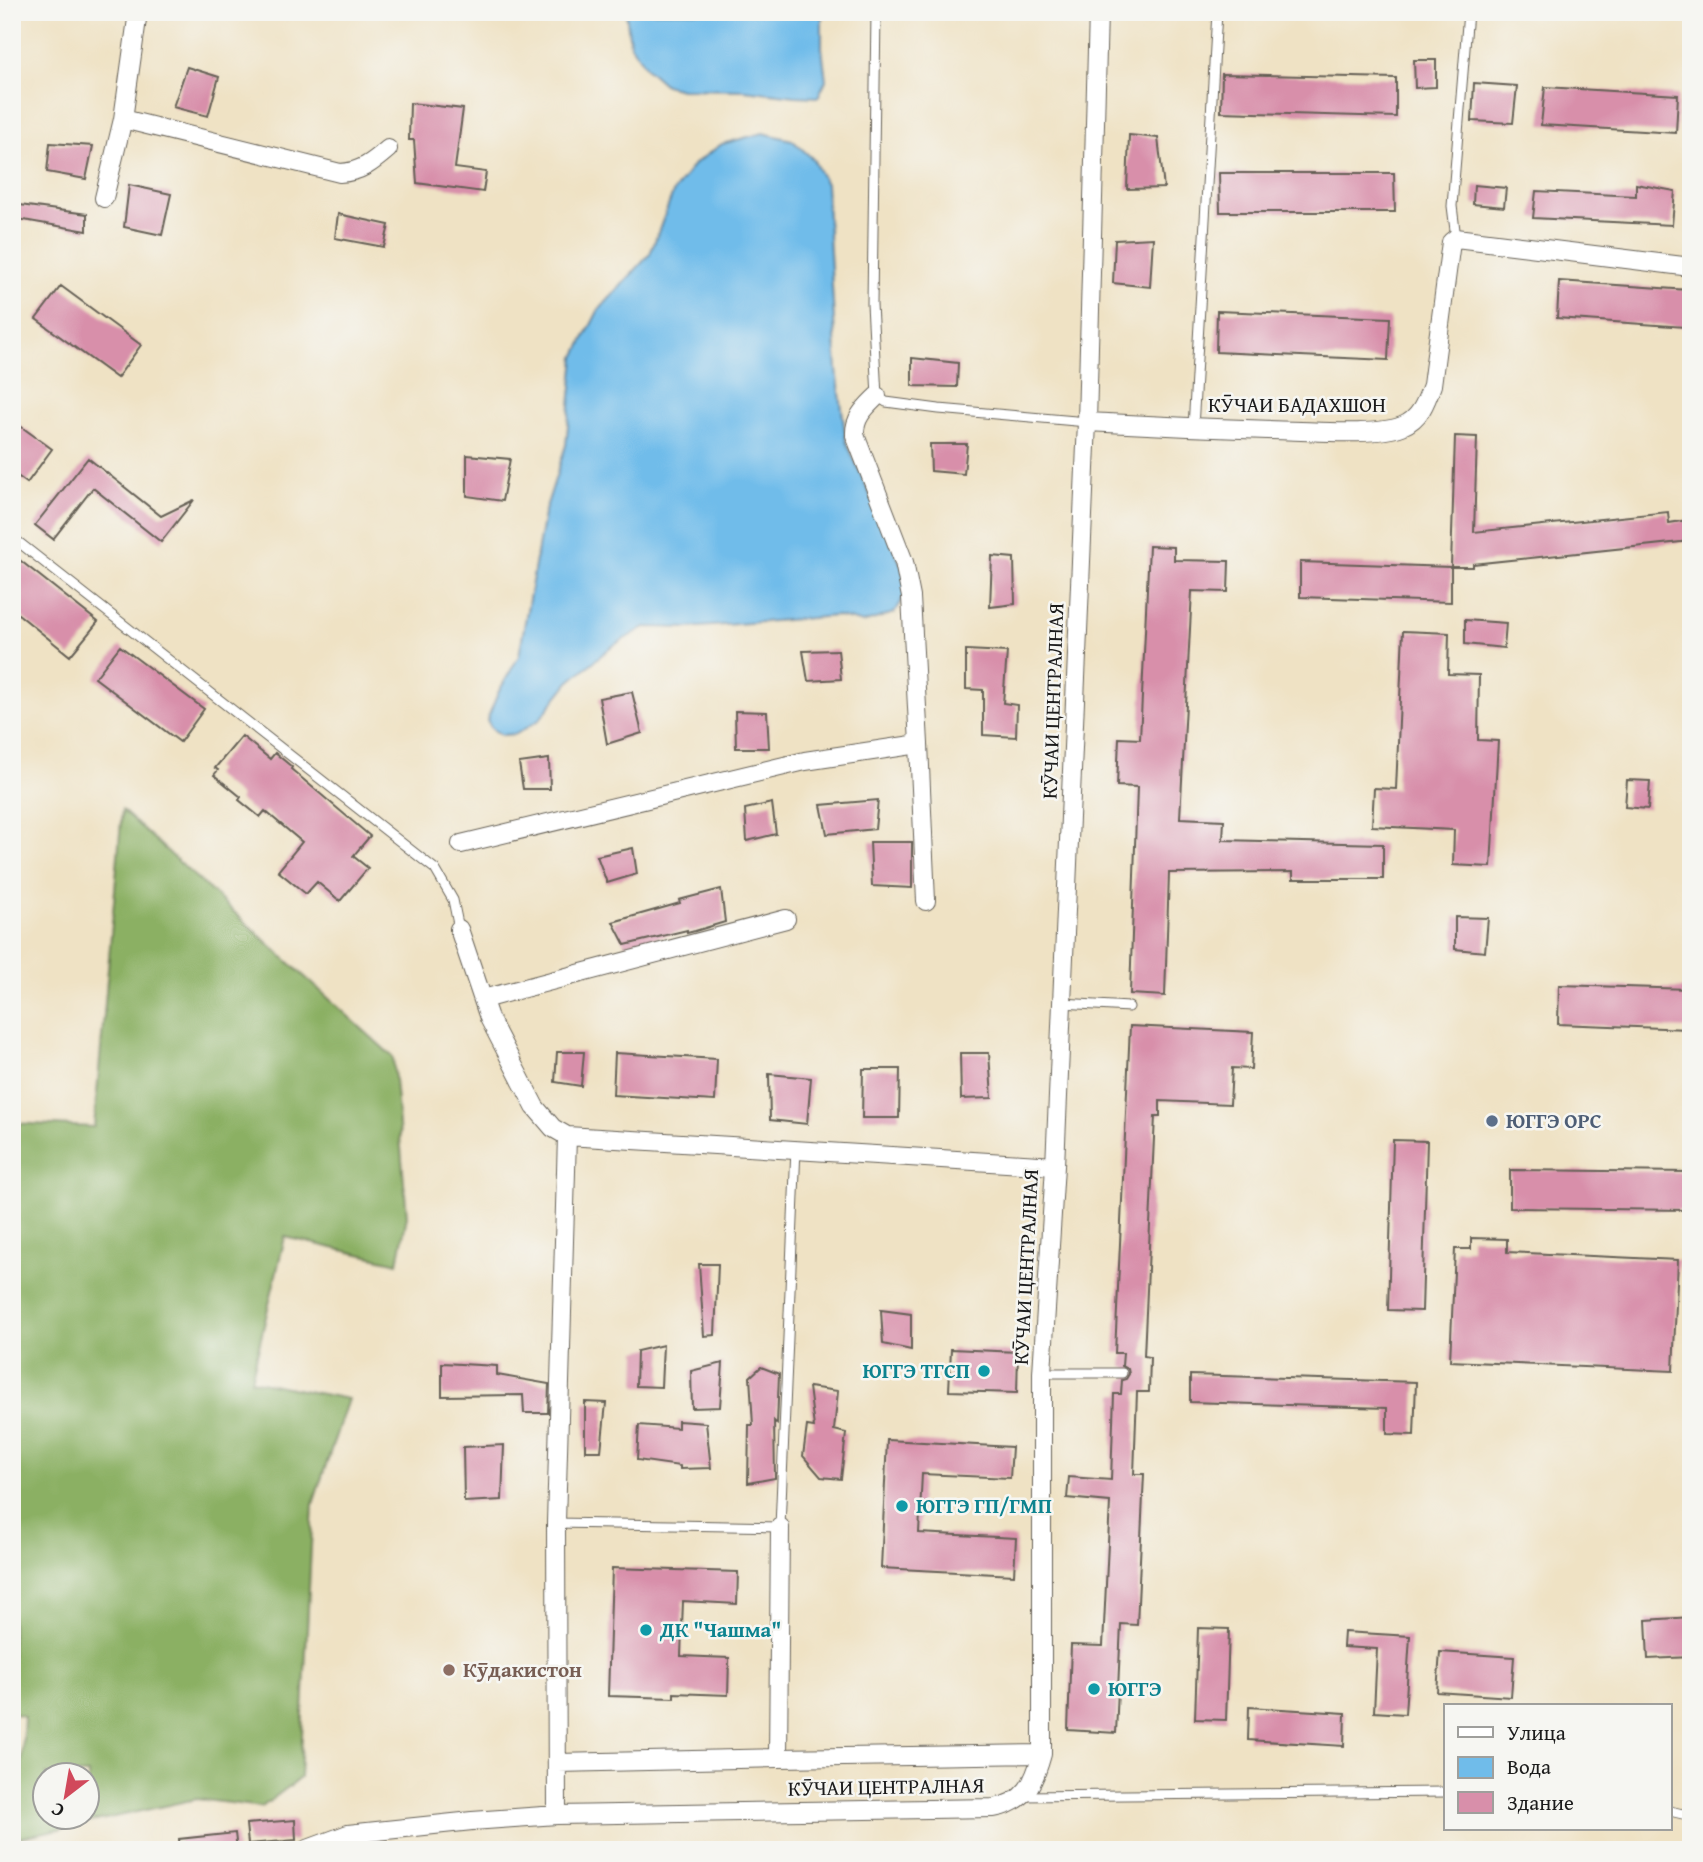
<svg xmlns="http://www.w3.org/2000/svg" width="1703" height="1862" viewBox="0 0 1703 1862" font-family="'Gentium Book Plus',serif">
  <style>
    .forest { fill: #8bb064; stroke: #546640; stroke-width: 2; fill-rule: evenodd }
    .water { fill: #70bcea; stroke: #466c83; stroke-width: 2 }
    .building { fill: #d88faa }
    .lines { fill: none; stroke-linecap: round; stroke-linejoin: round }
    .service-casing { stroke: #666157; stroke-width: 11 }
    .minor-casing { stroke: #666157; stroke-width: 20 }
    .service { stroke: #fff; stroke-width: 9 }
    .minor { stroke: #fff; stroke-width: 18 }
    .service-dot { fill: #5c6f8a; stroke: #f6f6f2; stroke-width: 2.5 }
    .culture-dot { fill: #0f9aa8; stroke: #f6f6f2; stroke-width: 2.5 }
    .education-dot { fill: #8d6e63; stroke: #f6f6f2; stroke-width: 2.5 }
    .labels { text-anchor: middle; stroke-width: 5; stroke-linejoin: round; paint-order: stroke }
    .street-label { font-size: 21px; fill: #1c1c1c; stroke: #f6f6f2 }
    .service-label { font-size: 21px; font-weight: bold; fill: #4e5e75; stroke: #f6f6f2; text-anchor: start }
    .culture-label { font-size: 21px; font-weight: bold; fill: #0d838f; stroke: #f6f6f2; text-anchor: start }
    .education-label { font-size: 21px; font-weight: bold; fill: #785e54; stroke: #f6f6f2; text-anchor: start }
  </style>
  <rect width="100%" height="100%" fill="#f6f6f2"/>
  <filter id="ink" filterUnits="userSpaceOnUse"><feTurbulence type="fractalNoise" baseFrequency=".0143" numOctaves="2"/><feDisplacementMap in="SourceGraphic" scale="14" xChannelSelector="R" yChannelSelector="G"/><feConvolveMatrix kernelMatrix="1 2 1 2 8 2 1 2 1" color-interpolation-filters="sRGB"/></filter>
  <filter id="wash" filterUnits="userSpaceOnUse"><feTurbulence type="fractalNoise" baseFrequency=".00686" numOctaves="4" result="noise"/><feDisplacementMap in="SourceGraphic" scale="28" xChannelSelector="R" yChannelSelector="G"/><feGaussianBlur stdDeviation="1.57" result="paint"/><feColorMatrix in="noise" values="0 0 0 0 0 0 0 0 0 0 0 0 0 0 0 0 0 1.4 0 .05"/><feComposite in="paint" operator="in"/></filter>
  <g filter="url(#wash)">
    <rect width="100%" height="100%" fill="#efe2c4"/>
    <path class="forest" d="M 122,810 L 393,1057 L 407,1216 L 398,1263 L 285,1237 L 251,1380 L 348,1399 L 313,1504 L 300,1778 L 262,1807 L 196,1799 L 18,1838 L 24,1716 L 12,1713 L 12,1123 L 94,1127 ZM 46,1774 L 88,1774 L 88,1816 L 46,1816 Z"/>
    <path class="water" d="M 626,12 L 822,12 L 822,48 L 826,80 L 818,97 L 795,96 L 744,90 L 681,89 L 665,85 L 647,69 L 630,44 Z
      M 763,133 L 792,140 L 813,159 L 826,184 L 837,370 L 846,441 L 903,569 L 907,591 L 894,613 L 863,623 L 836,616 L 687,628 L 645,627 L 611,647 L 569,682 L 539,720 L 516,734 L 502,735 L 492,729 L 487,720 L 498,693 L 519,656 L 544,514 L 566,445 L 575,357 L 598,311 L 650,254 L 673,193 L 694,164 L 722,144 Z"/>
    <g id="blocks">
      <path class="building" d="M 1414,60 L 1436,60 L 1436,87 L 1415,88 Z
        M 187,67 L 219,77 L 208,116 L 173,107 Z
        M 1222,74 L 1396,78 L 1396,117 L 1221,112 Z
        M 1474,83 L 1517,86 L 1513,123 L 1472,121 Z
        M 1545,87 L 1678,95 L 1676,133 L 1541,125 Z
        M 410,103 L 463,109 L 455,168 L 486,172 L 483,192 L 417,183 L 414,140 L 409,140 Z
        M 1129,135 L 1158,138 L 1164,188 L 1127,189 Z
        M 50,143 L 93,146 L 86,179 L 47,172 Z
        M 1219,173 L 1394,173 L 1395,212 L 1220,212 Z
        M 1636,184 L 1675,191 L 1672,225 L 1533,218 L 1536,191 L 1636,196 Z
        M 129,185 L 171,194 L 162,235 L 124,227 Z
        M 1474,185 L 1506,188 L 1504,207 L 1473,204 Z
        M 12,204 L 87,214 L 87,231 L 12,218 Z
        M 338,214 L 389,225 L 384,247 L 335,238 Z
        M 1153,238 L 1150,287 L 1113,283 L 1115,240 Z
        M 1559,281 L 1688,290 L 1685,327 L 1557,318 Z
        M 61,286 L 141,345 L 117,378 L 36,319 Z
        M 1217,311 L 1390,318 L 1388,360 L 1216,352 Z
        M 912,358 L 958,363 L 957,387 L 912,386 Z
        M 12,420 L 52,449 L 27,483 L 12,472 Z
        M 1455,436 L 1477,437 L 1474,532 L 1668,512 L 1669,523 L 1688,520 L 1690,541 L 1473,564 L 1473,567 L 1451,567 Z
        M 930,444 L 967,444 L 964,474 L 931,471 Z
        M 467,455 L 510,459 L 502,501 L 467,496 Z
        M 88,458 L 161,516 L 194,500 L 161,542 L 93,488 L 53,539 L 35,525 Z
        M 1149,546 L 1174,547 L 1174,560 L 1229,561 L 1228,592 L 1192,591 L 1180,818 L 1224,820 L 1223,840 L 1383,844 L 1383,879 L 1293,879 L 1293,872 L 1169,873 L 1165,996 L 1130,994 L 1137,787 L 1117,786 L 1119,738 L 1140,739 Z
        M 12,554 L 98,622 L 70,656 L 12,609 Z
        M 992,556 L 1014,558 L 1015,604 L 990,607 Z
        M 1300,562 L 1451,567 L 1451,602 L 1300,597 Z
        M 1465,620 L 1506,623 L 1504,648 L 1465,644 Z
        M 1403,631 L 1449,633 L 1448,674 L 1479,675 L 1478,740 L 1498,741 L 1491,867 L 1453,865 L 1454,830 L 1372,826 L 1374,788 L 1396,789 Z
        M 120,646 L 204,709 L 180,742 L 95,678 Z
        M 838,650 L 841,679 L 808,681 L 803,651 Z
        M 966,650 L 1007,652 L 1003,703 L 1017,705 L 1016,737 L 983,735 L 983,690 L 966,689 Z
        M 632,692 L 642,733 L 607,744 L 599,698 Z
        M 735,711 L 767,712 L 769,748 L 736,748 Z
        M 242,736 L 270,759 L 275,753 L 292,767 L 291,769 L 370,836 L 353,856 L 368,868 L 340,901 L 317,882 L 306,894 L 278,871 L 302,842 L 265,811 L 260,817 L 239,800 L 241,797 L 214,775 L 218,770 L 215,768 Z
        M 549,759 L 550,789 L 523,789 L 519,763 Z
        M 1627,780 L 1650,781 L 1648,809 L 1625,807 Z
        M 878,800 L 875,829 L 827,834 L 821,805 Z
        M 772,803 L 776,834 L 747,841 L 745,809 Z
        M 870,842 L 912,842 L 912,888 L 872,886 Z
        M 633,848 L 637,874 L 607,883 L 597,856 Z
        M 721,889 L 725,922 L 695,931 L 687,933 L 687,930 L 625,945 L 613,922 L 680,903 L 679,900 Z
        M 1455,917 L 1488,918 L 1485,952 L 1455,949 Z
        M 1559,985 L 1689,989 L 1688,1029 L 1558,1024 Z
        M 1130,1026 L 1253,1032 L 1251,1069 L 1232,1068 L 1230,1104 L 1160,1101 L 1160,1116 L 1155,1116 L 1144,1356 L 1150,1357 L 1149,1392 L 1137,1392 L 1134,1474 L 1144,1474 L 1137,1625 L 1121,1624 L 1116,1733 L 1068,1730 L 1071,1645 L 1103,1646 L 1110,1502 L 1067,1498 L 1069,1477 L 1111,1480 L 1114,1394 L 1121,1394 L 1122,1380 L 1126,1379 L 1129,1374 L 1128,1369 L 1122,1366 L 1123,1353 L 1115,1353 Z
        M 557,1052 L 584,1052 L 581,1086 L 555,1082 Z
        M 615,1053 L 717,1059 L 715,1101 L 613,1095 Z
        M 960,1053 L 989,1053 L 992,1098 L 961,1099 Z
        M 863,1069 L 900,1069 L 899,1118 L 862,1118 Z
        M 769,1074 L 811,1078 L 807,1124 L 770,1120 Z
        M 1393,1140 L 1427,1141 L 1422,1311 L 1388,1310 Z
        M 1510,1170 L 1690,1172 L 1690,1210 L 1510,1208 Z
        M 1471,1238 L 1507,1239 L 1507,1252 L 1678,1260 L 1673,1371 L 1450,1361 L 1455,1249 L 1471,1249 Z
        M 699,1264 L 718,1264 L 715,1335 L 704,1336 Z
        M 881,1310 L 911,1314 L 911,1350 L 883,1344 Z
        M 663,1345 L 661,1387 L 636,1386 L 637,1351 Z
        M 951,1349 L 1018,1352 L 1017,1393 L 949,1391 Z
        M 442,1363 L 497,1366 L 497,1375 L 549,1384 L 548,1413 L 524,1413 L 523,1395 L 442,1396 Z
        M 723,1363 L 720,1407 L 692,1408 L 691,1371 Z
        M 761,1367 L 779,1374 L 777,1424 L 774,1421 L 775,1478 L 748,1483 L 749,1425 L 753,1425 L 750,1377 Z
        M 1190,1375 L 1416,1382 L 1414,1435 L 1387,1434 L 1387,1408 L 1190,1402 Z
        M 809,1387 L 838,1391 L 834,1430 L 846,1433 L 841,1479 L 821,1477 L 803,1456 L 807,1426 L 814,1427 Z
        M 585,1402 L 606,1403 L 601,1451 L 585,1451 Z
        M 678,1421 L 706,1423 L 711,1468 L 680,1469 L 680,1466 L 637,1460 L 639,1425 L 678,1428 Z
        M 887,1440 L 1012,1447 L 1010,1478 L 922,1474 L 919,1533 L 1016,1538 L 1014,1575 L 881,1568 Z
        M 504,1445 L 502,1500 L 464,1502 L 463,1447 Z
        M 612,1568 L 738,1572 L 737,1604 L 683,1601 L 681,1656 L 729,1658 L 728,1695 L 674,1693 L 674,1698 L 608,1696 Z
        M 1691,1617 L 1691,1657 L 1648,1659 L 1646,1620 Z
        M 1198,1628 L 1229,1629 L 1226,1720 L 1195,1719 Z
        M 1344,1632 L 1410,1636 L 1405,1714 L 1374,1712 L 1377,1649 L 1343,1647 Z
        M 1440,1652 L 1514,1657 L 1511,1697 L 1437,1692 Z
        M 1249,1707 L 1345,1713 L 1344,1746 L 1248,1740 Z
        M 295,1820 L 296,1840 L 248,1844 L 246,1824 Z
        M 235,1833 L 237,1850 L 180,1850 L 179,1839 Z"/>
    </g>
  </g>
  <g filter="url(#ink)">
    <use href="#blocks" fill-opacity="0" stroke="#666157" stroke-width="2"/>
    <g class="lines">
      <g class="service-casing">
        <path id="service" d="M 876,12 L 872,304 L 877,396 L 886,402 L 939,409 L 1087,422
          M 1456,238 L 1452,206 L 1468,12
          M 1193,428 L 1217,12
          M 12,537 L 435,869 L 453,900 L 459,929
          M 1062,1003 L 1129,1007
          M 1042,1373 L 1122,1373
          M 556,1523 L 780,1527 L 796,1148
          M 1023,1796 L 1446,1792
          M 1670,1811 L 1691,1816"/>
      </g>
      <g class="minor-casing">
        <path id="minor" d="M 138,12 L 123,119 L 340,173 C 361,172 373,162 388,149
          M 104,198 L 123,119
          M 877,396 C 866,407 854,417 855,435 L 904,562 L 911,597 L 919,744
          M 1087,422 C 1159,426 1230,429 1301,431 C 1328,432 1378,435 1402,426 C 1420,419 1426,402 1432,385 L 1451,242 L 1456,238 L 1691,267
          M 461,844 L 805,761 L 919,744 L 926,901
          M 459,929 L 489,1018 L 535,1107 L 553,1128 L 567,1136 L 1055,1166
          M 483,999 L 786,919
          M 778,1758 L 1042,1754
          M 557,1763 L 778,1758 L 780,1527
          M 557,1815 L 556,1523 L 567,1136
          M 305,1850 L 348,1834 L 472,1821 L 557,1815 L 994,1808 C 1026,1802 1034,1783 1042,1754 L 1042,1373 L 1055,1166 L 1087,422 L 1098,12"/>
      </g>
      <use href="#service" class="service"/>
      <use href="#minor" class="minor"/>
    </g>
  </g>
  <circle class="service-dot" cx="1492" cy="1121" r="7"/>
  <g class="culture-dot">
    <circle cx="984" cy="1371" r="7"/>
    <circle cx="902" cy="1506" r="7"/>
    <circle cx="646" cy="1630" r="7"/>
    <circle cx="1094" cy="1689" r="7"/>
  </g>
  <circle class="education-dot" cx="449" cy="1670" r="7"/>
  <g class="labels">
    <g class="street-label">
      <text x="1297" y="412">КӮЧАИ БАДАХШОН</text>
      <text transform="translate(1053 701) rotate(-88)" y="7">КӮЧАИ ЦЕНТРАЛНАЯ</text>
      <text transform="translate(1026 1267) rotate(-87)" y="7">КӮЧАИ ЦЕНТРАЛНАЯ</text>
      <text transform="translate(886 1787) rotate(-1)" y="7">КӮЧАИ ЦЕНТРАЛНАЯ</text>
    </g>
    <g class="service-label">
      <text x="1506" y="1128">ЮГГЭ ОРС</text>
    </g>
    <g class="culture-label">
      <text x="970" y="1378" text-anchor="end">ЮГГЭ ТГСП</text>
      <text x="916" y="1513">ЮГГЭ ГП/ГМП</text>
      <text x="660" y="1637">ДК "Чашма"</text>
      <text x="1108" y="1696">ЮГГЭ</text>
    </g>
    <g class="education-label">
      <text x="463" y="1677">Кӯдакистон</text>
    </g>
  </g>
  <rect width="1703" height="1862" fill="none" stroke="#f6f6f2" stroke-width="42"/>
  <rect x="1444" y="1704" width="228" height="126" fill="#f6f6f2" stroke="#9f9f9c" stroke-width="2"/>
  <rect x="1458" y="1727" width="35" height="10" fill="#ffffff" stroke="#9f9f9c" stroke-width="2"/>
  <text x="1507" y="1740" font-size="21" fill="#1c1c1c">Улица</text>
  <rect x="1458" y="1757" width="35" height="21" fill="#70bcea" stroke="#9f9f9c" stroke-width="2"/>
  <text x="1507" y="1774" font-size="21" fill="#1c1c1c">Вода</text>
  <rect x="1458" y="1792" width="35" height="21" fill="#d88faa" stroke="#9f9f9c" stroke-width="2"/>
  <text x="1507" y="1810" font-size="21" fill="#1c1c1c">Здание</text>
  <g transform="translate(66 1796) rotate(211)"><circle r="33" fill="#f6f6f2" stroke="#9f9f9c" stroke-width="2"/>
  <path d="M0-5L12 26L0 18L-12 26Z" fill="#d1495b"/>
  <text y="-10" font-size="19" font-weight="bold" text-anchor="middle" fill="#1c1c1c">С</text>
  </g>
</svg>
